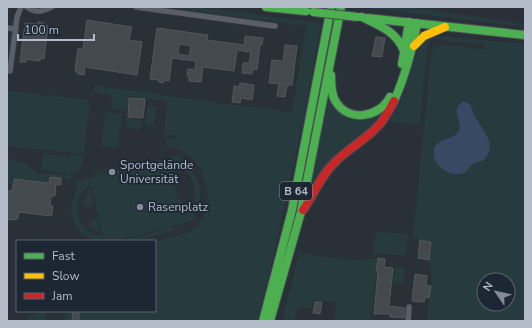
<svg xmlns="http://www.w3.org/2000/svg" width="532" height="328" viewBox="0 0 532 328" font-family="'Nunito Sans',sans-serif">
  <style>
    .green { fill: #273a3e; fill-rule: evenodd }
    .water { fill: #384963 }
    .building { fill: #444950; stroke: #52575f; fill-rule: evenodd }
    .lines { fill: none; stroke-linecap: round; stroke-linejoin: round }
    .street-casing { stroke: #484c53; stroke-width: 6 }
    .fast-casing { stroke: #484c55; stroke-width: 10 }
    .slow-casing { stroke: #484c55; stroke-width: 10 }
    .jam-casing { stroke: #484c55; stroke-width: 10 }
    .street { stroke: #5a5e66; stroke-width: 5 }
    .fast { stroke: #4caf50; stroke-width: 8 }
    .slow { stroke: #ffc107; stroke-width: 8 }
    .jam { stroke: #c62828; stroke-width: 8 }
    .fast-bridge-casing { stroke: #484c55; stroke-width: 10; stroke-linecap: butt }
    .fast-bridge { stroke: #4caf50; stroke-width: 8 }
    .poi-dot { fill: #848b96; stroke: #1d2633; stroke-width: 1.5 }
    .labels { text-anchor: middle; stroke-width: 3.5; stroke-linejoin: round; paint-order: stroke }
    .shield { fill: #1d2633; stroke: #878f9c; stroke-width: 1 }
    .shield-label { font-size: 11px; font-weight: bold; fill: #b4bcc9 }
    .poi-label { font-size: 12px; fill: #b4bcc9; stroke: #1d2633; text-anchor: start }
  </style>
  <rect width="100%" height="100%" fill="#2a3038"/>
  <path class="green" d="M 163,7 L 197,7 L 321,23 L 304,117 L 268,280 L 257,321 L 64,321 L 66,311 L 155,311 L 155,242 C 167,238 182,236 193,229 C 214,214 210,179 195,162 C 191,158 186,152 180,151 C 174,148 169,149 165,142 L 166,139 L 175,138 L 176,136 L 164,134 L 167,101 L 128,96 L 126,111 L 110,109 L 112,96 L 93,92 L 94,85 L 203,101 L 292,112 L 306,26 Z
    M 361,7 L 410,7 L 525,24 L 525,27 Z
    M 442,36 L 525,44 L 525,321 L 427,321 L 432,276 L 429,260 L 431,242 L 420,240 L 413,236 L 432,51 L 434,47 L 438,45 L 485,49 L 485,45 L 435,39 L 430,41 L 427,48 L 420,125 L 389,121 C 393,114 398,107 401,99 C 408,85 414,51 424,41 C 429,37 436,36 442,36 ZM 484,280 L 508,280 L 508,304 L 484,304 Z
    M 328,89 L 348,116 L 386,107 L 375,125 L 305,199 Z
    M 8,91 L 90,100 L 84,154 L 7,146 Z
    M 147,106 L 156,107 L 154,126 L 145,125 Z
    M 105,112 L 122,114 L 118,147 L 101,145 Z
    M 127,118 L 142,120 L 141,130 L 126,128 Z
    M 43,154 L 69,157 L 69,154 L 83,156 L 83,164 L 74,174 L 69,171 L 69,173 L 72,177 L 69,181 L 63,177 L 49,176 L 48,182 L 13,178 L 12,184 L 7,184 L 7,159 L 14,160 L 24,163 L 38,173 L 66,175 L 66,173 L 41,170 Z
    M 180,155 C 183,166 186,164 193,172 C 203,183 203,200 194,213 L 196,220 L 114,241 L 91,241 C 89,237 85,236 82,233 C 69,221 69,203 78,189 L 76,181 ZM 174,166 C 196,171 202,199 185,214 L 181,199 L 178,199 L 174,182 L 177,181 ZM 91,185 L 102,233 L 100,233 L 97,218 L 92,221 L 88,224 L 100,233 L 100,235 L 102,234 L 102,236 C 76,233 67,198 91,185 Z
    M 128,163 L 129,166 L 121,167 L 92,175 L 91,173 L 121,166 Z
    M 89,188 L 90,188 L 90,190 L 94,206 L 87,206 L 82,204 L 89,190 Z
    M 174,227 L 175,231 L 134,241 L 120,241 Z
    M 376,231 L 408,234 L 405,256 L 373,253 Z
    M 299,253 L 358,261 L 378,258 L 371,321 L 334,321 L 336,302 L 313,300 L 312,308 L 298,306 L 294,321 L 282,321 Z
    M 395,267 L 405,268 L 403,284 L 393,282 Z
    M 39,311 L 47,311 L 45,321 L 24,321 Z"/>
  <path class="water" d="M 462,102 L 465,102 L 471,105 C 473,120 488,130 490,146 C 490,151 487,158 482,161 C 479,162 476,162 473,164 C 468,168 467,174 459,174 C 446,176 428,161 435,147 C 439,138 455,140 459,130 C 463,121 450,111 462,102 Z"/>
  <path class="building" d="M 87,20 L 132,27 L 129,40 L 142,42 L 137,75 L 85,67 L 84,75 L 78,74 L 75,70 L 78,49 L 83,49 Z
    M 38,22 L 44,23 L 44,25 L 48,26 L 44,59 L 40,58 L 40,61 L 26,59 L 26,62 L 20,62 L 25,23 L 37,24 Z
    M 157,28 L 208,35 L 207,40 L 244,45 L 245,36 L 263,38 L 262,45 L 260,45 L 257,70 L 253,69 L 252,74 L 242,73 L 243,63 L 249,63 L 251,52 L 237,50 L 234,71 L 203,67 L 201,82 L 189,81 L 189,77 L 187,76 L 188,69 L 195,70 L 196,61 L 172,58 L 169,81 L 164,80 L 163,83 L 159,82 L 159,80 L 150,79 ZM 179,44 L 191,46 L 189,56 L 178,54 Z
    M 376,37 L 385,38 L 382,57 L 372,56 Z
    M 285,45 L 297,46 L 292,85 L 287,85 L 285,97 L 277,96 L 279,84 L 269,83 L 272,60 L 283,61 Z
    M 240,83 L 254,85 L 252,100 L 241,98 L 240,103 L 232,102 L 234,86 L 239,87 Z
    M 129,98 L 145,99 L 143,118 L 128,117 Z
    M 50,177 L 61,178 L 61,185 L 56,184 L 55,196 L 51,196 L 50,206 L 53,206 L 52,214 L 51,216 L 19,212 L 18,218 L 15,220 L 7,219 L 7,191 L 12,191 L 14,179 L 49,183 Z
    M 420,240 L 431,242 L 429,260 L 418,258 Z
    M 378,258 L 385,259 L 384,267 L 393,268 L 389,306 L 405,308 L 404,318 L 390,317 L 390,314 L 374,314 L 378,271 L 376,270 Z
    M 415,274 L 427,276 L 426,285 L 431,286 L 429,298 L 425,297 L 424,302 L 412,301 Z
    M 315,302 L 322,302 L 320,314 L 313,313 Z
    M 73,311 L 79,311 L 79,321 L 72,321 Z"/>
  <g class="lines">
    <g class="street-casing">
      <path id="street" d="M 27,7 C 36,14 43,11 52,7
        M 136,7 L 275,26
        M 7,28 L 16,29
        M 10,71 L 17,17 L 21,7
        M 408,321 L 409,307"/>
    </g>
    <g class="fast-casing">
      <path id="fast" d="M 266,7 L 305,11
        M 298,7 L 306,11
        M 362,17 C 380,26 396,31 404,51
        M 367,18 L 525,35
        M 402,64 L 409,22
        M 331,75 C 331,84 331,95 336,102 C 349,123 380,117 390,97
        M 394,101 C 404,79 413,48 417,23
        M 263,321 L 292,210 L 331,7
        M 270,321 L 301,212 L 341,7"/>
    </g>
    <g class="slow-casing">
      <path id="slow" d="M 414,46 L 424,36 L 445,27"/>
    </g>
    <g class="jam-casing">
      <path id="jam" d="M 303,210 C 315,193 320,176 336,161 C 348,149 365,140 377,127 C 384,120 389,111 394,101"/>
    </g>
    <use href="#street" class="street"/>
    <use href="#fast" class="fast"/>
    <use href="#slow" class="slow"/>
    <use href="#jam" class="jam"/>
    <g class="fast-bridge-casing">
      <path id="fast-bridge" d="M 313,12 L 358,17"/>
    </g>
    <use href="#fast-bridge" class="fast-bridge"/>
  </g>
  <g class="poi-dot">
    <circle cx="112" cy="172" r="4"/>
    <circle cx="140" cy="207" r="4"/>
  </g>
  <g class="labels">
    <rect class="shield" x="280" y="182" width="32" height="18" rx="3"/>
    <g class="shield-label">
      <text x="296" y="195">B 64</text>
    </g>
    <g class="poi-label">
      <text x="120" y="169">Sportgelände<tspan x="120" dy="14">Universität</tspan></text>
      <text x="148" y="211">Rasenplatz</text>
    </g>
  </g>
  <rect width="532" height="328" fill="none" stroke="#b4bcc9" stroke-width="16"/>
  <rect x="16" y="240" width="140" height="72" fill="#1d2633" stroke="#59626f"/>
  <rect x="24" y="253" width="20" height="6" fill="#4caf50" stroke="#59626f"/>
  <text x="52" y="260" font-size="12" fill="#b4bcc9">Fast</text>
  <rect x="24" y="273" width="20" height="6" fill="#ffc107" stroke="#59626f"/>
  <text x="52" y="280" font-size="12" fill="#b4bcc9">Slow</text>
  <rect x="24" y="293" width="20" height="6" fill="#c62828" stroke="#59626f"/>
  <text x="52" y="300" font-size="12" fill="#b4bcc9">Jam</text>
  <g transform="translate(496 292) rotate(304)"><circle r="19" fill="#1d2633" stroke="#59626f"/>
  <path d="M0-3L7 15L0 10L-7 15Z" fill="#848b96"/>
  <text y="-6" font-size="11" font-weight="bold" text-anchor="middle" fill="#b4bcc9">N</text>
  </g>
  <path d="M18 34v6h76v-6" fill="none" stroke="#b4bcc9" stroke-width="2"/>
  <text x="24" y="34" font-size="12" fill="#b4bcc9" stroke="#1d2633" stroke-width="3" paint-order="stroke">100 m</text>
</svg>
